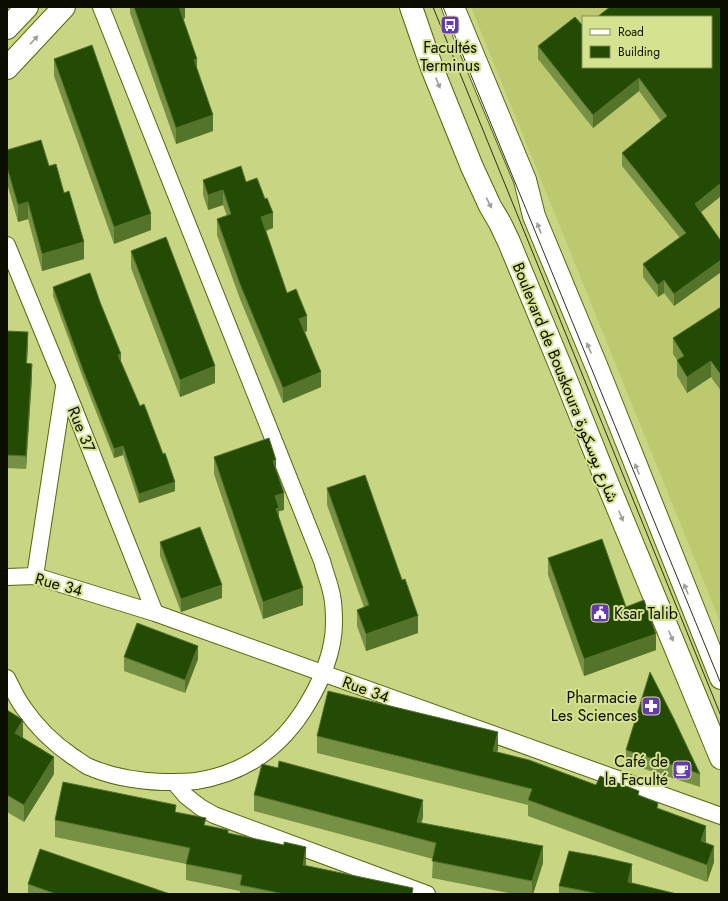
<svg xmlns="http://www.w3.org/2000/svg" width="728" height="901" viewBox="0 0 728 901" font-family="Jost,Vazirmatn,sans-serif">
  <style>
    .built { fill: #bcc96f; fill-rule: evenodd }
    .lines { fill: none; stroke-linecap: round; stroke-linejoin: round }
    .street-casing { stroke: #5b6408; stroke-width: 18 }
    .secondary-casing { stroke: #5b6408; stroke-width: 24 }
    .street { stroke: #fff; stroke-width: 16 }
    .secondary { stroke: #fff; stroke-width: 22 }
    .tram { stroke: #30341a; stroke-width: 1 }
    .wall { fill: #769044 }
    .shaded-wall { fill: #54742a }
    .building { fill: #234b04; stroke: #54742a }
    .oneway { fill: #9d9e99 }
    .labels { text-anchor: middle; stroke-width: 4; stroke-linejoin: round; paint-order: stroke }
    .poi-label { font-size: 16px; fill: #0b0d00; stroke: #d5e290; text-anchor: end }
    .street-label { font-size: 16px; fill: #0b0d00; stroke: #d5e290 }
  </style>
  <rect width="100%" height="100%" fill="#c8d583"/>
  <path class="built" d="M 471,7 L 721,7 L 721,624 ZM 583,17 L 711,17 L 711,67 L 583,67 Z"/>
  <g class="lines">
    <g class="street-casing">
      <path id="street" d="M 7,245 L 65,386 L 155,613
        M 35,576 L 64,387
        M 7,577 L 35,576 L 155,613 L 721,816
        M 7,678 C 12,688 17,699 23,707 C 36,726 53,743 72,756 C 77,759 82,763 87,766 C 111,777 137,781 163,782 C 174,782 186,782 196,781 C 247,773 283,746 308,703 C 322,680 334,650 334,623 C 334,614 334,605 332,596 C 330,584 325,573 322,561 L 101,7
        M 174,782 L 186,796 L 200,807 L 214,815 L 427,894"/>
    </g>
    <g class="secondary-casing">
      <path id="secondary" d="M 411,7 L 432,68 L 472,167 L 490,206 L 500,223 L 509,242 L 565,377 L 607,482 L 721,758
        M 453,7 L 525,180 L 534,216 L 541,233 L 598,370 L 721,678
        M 7,28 L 27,7
        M 7,68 L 64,7"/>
    </g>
    <use href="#street" class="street"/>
    <use href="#secondary" class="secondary"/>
    <path class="tram" d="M 433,7 L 721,716
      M 443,7 L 721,684"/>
  </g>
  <path class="wall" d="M 130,7 L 185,7 L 185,18 L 183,19 L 197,69 L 213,131 L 176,144 L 130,13 Z
    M 721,7 L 721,196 L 701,212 L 721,241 L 721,272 L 674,306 L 664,293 L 658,297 L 643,277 L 643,264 L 680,238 L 622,166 L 622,153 L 661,121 L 639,91 L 593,128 L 538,59 L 538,46 L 583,67 Z
    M 54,59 L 151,230 L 114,244 L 54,76 Z
    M 7,150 L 64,193 L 84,259 L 42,271 L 28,219 L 18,222 L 7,183 Z
    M 203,180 L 246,182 L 273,228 L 266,231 L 287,293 L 307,331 L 305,332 L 321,387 L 283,403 L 240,299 L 217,235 L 217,219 L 227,216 L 223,205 L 208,210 L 203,195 Z
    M 131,251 L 215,383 L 180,397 L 131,268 Z
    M 53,287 L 121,362 L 175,491 L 139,503 L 123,455 L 114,458 L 83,378 L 53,296 Z
    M 721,307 L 721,391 L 711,377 L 687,393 L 677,376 L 677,360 L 673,354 L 673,338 Z
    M 7,331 L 28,345 L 27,363 L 32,377 L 26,469 L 7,468 Z
    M 214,457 L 276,471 L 284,510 L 279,511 L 279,518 L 303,605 L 263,619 L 214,474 Z
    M 327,488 L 418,633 L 366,651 L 357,626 L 357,610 L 364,607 L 327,505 Z
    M 160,542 L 222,598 L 181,612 L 160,556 Z
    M 548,558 L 626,607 L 656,650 L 584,676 L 548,575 Z
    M 124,657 L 198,659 L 185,693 L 124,671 Z
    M 7,710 L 23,737 L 22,738 L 54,774 L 24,822 L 7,812 Z
    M 317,736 L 498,749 L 497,752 L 596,785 L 639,796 L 706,843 L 714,862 L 707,882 L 528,816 L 528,805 L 317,753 Z
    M 626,750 L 700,774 L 700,787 L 626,763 Z
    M 254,795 L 423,817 L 421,823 L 543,863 L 533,894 L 514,894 L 432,878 L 433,859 L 254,811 Z
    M 176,812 L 206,826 L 228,833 L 306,864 L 306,866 L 413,894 L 240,894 L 240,891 L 186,880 L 186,864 L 55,837 L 55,820 Z
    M 632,881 L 632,883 L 677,894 L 559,894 L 559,886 Z
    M 28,884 L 170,894 L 28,894 Z"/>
  <path class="shaded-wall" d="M 178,7 L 185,7 L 185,18 L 178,21 Z
    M 197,59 L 197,76 L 194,60 Z
    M 639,78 L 639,91 L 593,128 L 593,115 Z
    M 213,115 L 213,131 L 176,144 L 176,128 Z
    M 721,183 L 721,196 L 695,217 L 695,204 Z
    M 223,190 L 223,205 L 208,210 L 208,195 Z
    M 28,202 L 28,219 L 18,222 L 18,205 Z
    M 273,213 L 273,228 L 261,232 L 261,217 Z
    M 151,214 L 151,230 L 114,244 L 114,227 Z
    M 84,242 L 84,259 L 42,271 L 42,254 Z
    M 721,260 L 721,272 L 674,306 L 674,294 Z
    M 664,280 L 664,293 L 658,297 L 658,285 Z
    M 307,316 L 307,331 L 299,334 L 299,319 Z
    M 28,332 L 28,345 L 26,376 L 26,363 Z
    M 121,354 L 121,362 L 118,355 Z
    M 711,361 L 711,377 L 687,393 L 687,377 Z
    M 32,364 L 32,377 L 26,469 L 26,456 Z
    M 215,366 L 215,383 L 180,397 L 180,380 Z
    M 321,372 L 321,387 L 283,403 L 283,388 Z
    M 123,446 L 123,455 L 114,458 L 114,449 Z
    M 276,460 L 276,477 L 273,461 Z
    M 175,482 L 175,491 L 139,503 L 139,494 Z
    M 284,493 L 284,510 L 279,511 L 279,525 L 276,526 L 275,496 Z
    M 222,585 L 222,598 L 181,612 L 181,599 Z
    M 303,588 L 303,605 L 263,619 L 263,602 Z
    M 418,616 L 418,633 L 366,651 L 366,634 Z
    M 656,634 L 656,650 L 584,676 L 584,659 Z
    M 198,646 L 198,659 L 185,693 L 185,680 Z
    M 23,720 L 23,737 L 15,750 L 15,733 Z
    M 498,732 L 498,749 L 493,768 L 493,751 Z
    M 54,757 L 54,774 L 24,822 L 24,805 Z
    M 423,800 L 423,817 L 417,839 L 417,822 Z
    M 706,826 L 706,843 L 701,841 Z
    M 543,846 L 543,863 L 533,894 L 532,894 L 532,881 Z
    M 714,846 L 714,862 L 707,882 L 707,865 Z
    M 306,847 L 306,864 L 303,882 L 303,865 Z
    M 632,864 L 632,881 L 629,894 L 628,882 Z"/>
  <path class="building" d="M 134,7 L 179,7 L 197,59 L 194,60 L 213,115 L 176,128 Z
    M 610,7 L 721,7 L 721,183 L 695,204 L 721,241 L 721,260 L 674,294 L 664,280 L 658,285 L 643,264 L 686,233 L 622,153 L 667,116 L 639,78 L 593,115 L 538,46 L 575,17 L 583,26 L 583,67 L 711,67 L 711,17 L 597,17 Z
    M 92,45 L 151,214 L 114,227 L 54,59 Z
    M 41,140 L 49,166 L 56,164 L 64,193 L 69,191 L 84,242 L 42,254 L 28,202 L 18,205 L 7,167 L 7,150 Z
    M 241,166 L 246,182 L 257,178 L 265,199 L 267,198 L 273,213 L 261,217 L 287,293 L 296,289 L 307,316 L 299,319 L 321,372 L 283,388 L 240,284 L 217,219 L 231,214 L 223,190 L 208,195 L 203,180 Z
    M 166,237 L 215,366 L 180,380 L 131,251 Z
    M 90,273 L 100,302 L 121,354 L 118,355 L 140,406 L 144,404 L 163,454 L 165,453 L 175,482 L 139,494 L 123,446 L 114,449 L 83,370 L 53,287 Z
    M 721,307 L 721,375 L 711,361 L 687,377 L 677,360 L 684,356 L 673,338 Z
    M 7,331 L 28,332 L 26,363 L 32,364 L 26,456 L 7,455 Z
    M 269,438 L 276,460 L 273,461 L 284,493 L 275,496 L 279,508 L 276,509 L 303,588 L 263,602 L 214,457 Z
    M 365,475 L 402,580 L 405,579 L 418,616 L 366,634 L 357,610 L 369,605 L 327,488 Z
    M 200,527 L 222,585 L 181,599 L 160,542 Z
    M 602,539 L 626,607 L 644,600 L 656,634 L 584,659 L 548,558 Z
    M 137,623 L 198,646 L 185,680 L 124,657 Z
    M 650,672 L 674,719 L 700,774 L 626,750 Z
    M 328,691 L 498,732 L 493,751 L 529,760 L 596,785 L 600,776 L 639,791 L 638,795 L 658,803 L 657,808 L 706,826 L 701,841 L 714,846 L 707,865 L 528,800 L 532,789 L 317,736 Z
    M 7,710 L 23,720 L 15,733 L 54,757 L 24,805 L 7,795 Z
    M 279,761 L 423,800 L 417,822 L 543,846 L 532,881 L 432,861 L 436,843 L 254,795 L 262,764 L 278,768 Z
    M 63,782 L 176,805 L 175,812 L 206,818 L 204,825 L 228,830 L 228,833 L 284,845 L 284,842 L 306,847 L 303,865 L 413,888 L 412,894 L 284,894 L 240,885 L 242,875 L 186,864 L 190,848 L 55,820 Z
    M 40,849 L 170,894 L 56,894 L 28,884 Z
    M 569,851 L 597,856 L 632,864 L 628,882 L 677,894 L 595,894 L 595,893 L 559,886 Z"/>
  <defs><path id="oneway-solid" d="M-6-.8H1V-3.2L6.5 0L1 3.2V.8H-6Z"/></defs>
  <g class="oneway">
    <use href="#oneway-solid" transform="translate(34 40) rotate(-47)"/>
    <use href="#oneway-solid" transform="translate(438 83) rotate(68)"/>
    <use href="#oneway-solid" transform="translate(489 203) rotate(63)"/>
    <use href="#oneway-solid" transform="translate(539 228) rotate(-110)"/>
    <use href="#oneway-solid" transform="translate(589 348) rotate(-113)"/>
    <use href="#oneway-solid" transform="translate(637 469) rotate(-112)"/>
    <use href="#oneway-solid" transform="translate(621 516) rotate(67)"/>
    <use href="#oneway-solid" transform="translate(686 589) rotate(-112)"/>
    <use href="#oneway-solid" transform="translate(671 636) rotate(67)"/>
  </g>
  <defs>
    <g id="bus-square" transform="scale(1)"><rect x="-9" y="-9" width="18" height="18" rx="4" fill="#663ab1" stroke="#d5e290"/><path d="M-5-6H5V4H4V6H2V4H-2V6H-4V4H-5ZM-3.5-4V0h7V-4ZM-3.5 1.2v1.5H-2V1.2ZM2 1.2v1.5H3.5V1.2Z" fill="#fff"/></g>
    <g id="civic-square" transform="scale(1)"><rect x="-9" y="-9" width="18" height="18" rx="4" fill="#663ab1" stroke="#d5e290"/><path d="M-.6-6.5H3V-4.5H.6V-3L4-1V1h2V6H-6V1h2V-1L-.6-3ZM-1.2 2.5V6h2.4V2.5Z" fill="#fff"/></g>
    <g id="pharmacy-square" transform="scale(1)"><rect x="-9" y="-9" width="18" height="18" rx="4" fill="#663ab1" stroke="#d5e290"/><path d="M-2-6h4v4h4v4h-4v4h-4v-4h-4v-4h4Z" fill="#fff"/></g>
    <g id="cafe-square" transform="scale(1)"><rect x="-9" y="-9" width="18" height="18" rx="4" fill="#663ab1" stroke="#d5e290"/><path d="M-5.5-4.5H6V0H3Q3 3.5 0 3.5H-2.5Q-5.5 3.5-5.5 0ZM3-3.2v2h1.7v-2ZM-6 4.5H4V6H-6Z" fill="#fff"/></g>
  </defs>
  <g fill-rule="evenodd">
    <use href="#bus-square" x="450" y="25"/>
    <use href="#civic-square" x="600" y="613"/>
    <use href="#pharmacy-square" x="651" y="706"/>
    <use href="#cafe-square" x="682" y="770"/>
  </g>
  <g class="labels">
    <g class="poi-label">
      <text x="450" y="53" text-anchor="middle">Facultés<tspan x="450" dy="18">Terminus</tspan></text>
      <text x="614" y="619" text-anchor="start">Ksar Talib</text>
      <text x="637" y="703">Pharmacie<tspan x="637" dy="18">Les Sciences</tspan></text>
      <text x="668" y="767">Café de<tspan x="668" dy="18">la Faculté</tspan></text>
    </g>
    <g class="street-label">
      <text transform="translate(566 382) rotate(68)" y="6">Boulevard de Bouskoura شارع بوسكورة</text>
      <text transform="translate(82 429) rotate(68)" y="6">Rue 37</text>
      <text transform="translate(59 584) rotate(15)" y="6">Rue 34</text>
      <text transform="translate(366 689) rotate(20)" y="6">Rue 34</text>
    </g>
  </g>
  <rect width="728" height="901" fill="none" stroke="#0b0d00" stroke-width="16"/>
  <rect x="582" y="16" width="130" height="52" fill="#d5e290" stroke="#848d56"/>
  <rect x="590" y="29" width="20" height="6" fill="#ffffff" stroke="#848d56"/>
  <text x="618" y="36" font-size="12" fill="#0b0d00">Road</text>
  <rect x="590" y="46" width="20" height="12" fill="#234b04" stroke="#848d56"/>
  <text x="618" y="56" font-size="12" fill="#0b0d00">Building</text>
</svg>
